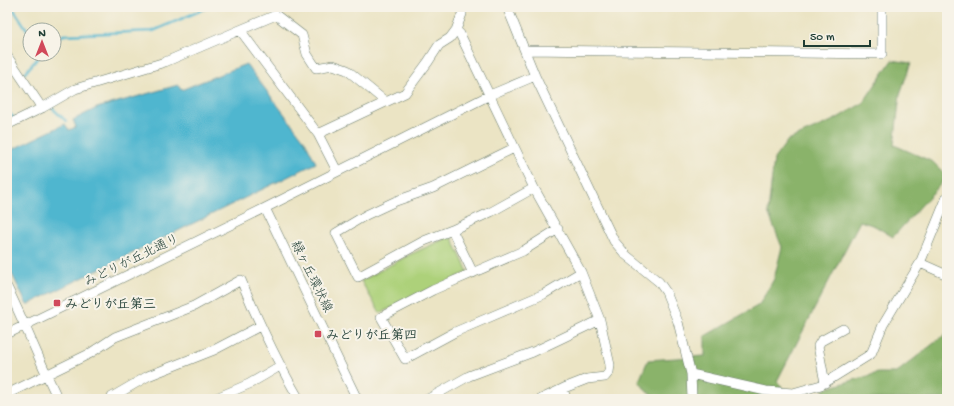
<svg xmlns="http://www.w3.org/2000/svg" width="954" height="406" viewBox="0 0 954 406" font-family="'Gochi Hand','Klee One',sans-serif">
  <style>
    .green { fill: #add17a; stroke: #668757 }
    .forest { fill: #8ab36a; stroke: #54784f }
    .water { fill: #50b6cf; stroke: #387a82 }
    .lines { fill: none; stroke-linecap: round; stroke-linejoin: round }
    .stream { stroke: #50b6cf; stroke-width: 2.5 }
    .minor-casing { stroke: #676; stroke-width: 10 }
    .minor { stroke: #fff; stroke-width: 9 }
    .poi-dot { fill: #d1495b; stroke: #f7f3e8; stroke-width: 1.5 }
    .labels { text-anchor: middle; stroke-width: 4; stroke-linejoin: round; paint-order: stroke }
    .street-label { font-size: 13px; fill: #1f3d34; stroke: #f7f3e8 }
    .poi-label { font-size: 13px; font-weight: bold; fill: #1f3d34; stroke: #f7f3e8; text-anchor: start }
  </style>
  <rect width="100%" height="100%" fill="#f7f3e8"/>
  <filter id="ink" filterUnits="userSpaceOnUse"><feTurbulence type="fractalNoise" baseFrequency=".025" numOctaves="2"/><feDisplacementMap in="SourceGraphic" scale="8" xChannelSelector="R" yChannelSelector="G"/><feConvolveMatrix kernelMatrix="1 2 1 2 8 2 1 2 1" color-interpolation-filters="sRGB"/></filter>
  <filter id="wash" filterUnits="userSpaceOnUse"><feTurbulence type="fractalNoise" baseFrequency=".012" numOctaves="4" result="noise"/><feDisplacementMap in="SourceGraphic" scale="16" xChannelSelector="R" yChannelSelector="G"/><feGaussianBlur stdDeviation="0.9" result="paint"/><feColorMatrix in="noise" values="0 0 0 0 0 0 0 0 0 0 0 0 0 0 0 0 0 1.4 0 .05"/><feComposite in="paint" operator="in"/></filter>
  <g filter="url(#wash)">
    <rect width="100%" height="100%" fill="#ebe4c4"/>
    <path class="green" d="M 451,236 L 468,272 L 380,313 L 361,281 L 409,255 Z"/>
    <path class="forest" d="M 892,60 L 911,63 L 900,94 L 894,145 L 933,162 L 947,176 L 947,177 L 893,237 L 875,226 L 860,221 L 777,381 L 791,399 L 663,399 L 647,392 L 639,381 L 648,360 L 705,356 L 705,336 L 759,305 L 774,279 L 782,247 L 768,212 L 774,159 L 788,140 L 834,120 L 863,103 Z
      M 947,333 L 947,399 L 813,399 L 827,388 L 878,373 L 896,373 Z"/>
    <path class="water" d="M 246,64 L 305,141 L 316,163 L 27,305 L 7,264 L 7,152 L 65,124 L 69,130 L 76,127 L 73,120 L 97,108 L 178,85 L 181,90 Z"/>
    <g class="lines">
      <path class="stream" d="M 12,7 L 30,34
        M 54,42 L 63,35 L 153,31 L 209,7
        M 25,73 L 41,54
        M 51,107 L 66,121
        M 7,111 L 15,119"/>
    </g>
  </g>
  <g filter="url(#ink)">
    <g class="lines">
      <g class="minor-casing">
        <path id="minor" d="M 507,7 L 535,76 L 614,241 L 626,255 L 659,282 L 666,292 L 678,322 L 691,374 L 692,399
          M 240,30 L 276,15 L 302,35 L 307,54 L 316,68 L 333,65 L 347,70 L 386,102
          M 456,30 L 460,34 L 534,188 L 581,272 L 600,320 L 610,365 L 609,372 L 605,377 L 587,379 L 564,388 L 541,399
          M 525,50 L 882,54 L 882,7
          M 7,56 L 42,108
          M 7,125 L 42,108 L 75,89 L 165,62 L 240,30 L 318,134 L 337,171
          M 318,134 L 405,93 L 428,62 L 439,45 L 450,38 L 456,30 L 462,14 L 462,7
          M 514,148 L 433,188 L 396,201 L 366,215 L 336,233 L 358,277 L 424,241 L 452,230 L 491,212 L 534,188
          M 265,208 L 357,399
          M 558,229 L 523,251 L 433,290 L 381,317 L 405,359 L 455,332 L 544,294 L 581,272
          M 452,230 L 473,273
          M 920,263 L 947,275
          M 7,287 C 25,324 40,362 58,399
          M 7,334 L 265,208 L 490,95 L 535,76
          M 691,374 L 766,391 L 793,393 L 821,385 L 871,354 L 883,325 L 920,263 L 947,197
          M 825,383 L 818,346 L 821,341 L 843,329
          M 564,388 L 565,399
          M 7,394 L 89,354 L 115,337 L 194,306 L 241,280 C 258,321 276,360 299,399
          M 114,399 L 112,397 L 148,376 L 214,350 L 260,326
          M 214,399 L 249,384 L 280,366
          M 428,399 L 469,376 L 533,352 L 600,320"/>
      </g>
      <use href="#minor" class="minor"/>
    </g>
  </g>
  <g class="poi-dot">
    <rect x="53" y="299" width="8" height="8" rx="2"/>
    <rect x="314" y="330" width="8" height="8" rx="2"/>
  </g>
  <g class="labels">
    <g class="street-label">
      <text transform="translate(131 259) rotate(-26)" y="5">みどりが丘北通り</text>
      <text transform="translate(313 276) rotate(64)" y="5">緑ヶ丘環状線</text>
    </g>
    <g class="poi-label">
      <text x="65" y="308">みどりが丘第三</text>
      <text x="326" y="339">みどりが丘第四</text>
    </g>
  </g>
  <rect width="954" height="406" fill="none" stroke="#f7f3e8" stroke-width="24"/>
  <g transform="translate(42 42)"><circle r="19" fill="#f7f3e8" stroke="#a1aaa0"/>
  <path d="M0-3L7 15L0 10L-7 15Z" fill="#d1495b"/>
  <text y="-6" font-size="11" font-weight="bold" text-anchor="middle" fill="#1f3d34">N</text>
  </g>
  <path d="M804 40v6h66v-6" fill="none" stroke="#1f3d34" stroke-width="2"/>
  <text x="810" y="40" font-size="12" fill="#1f3d34" stroke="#f7f3e8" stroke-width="3" paint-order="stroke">50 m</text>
</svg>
